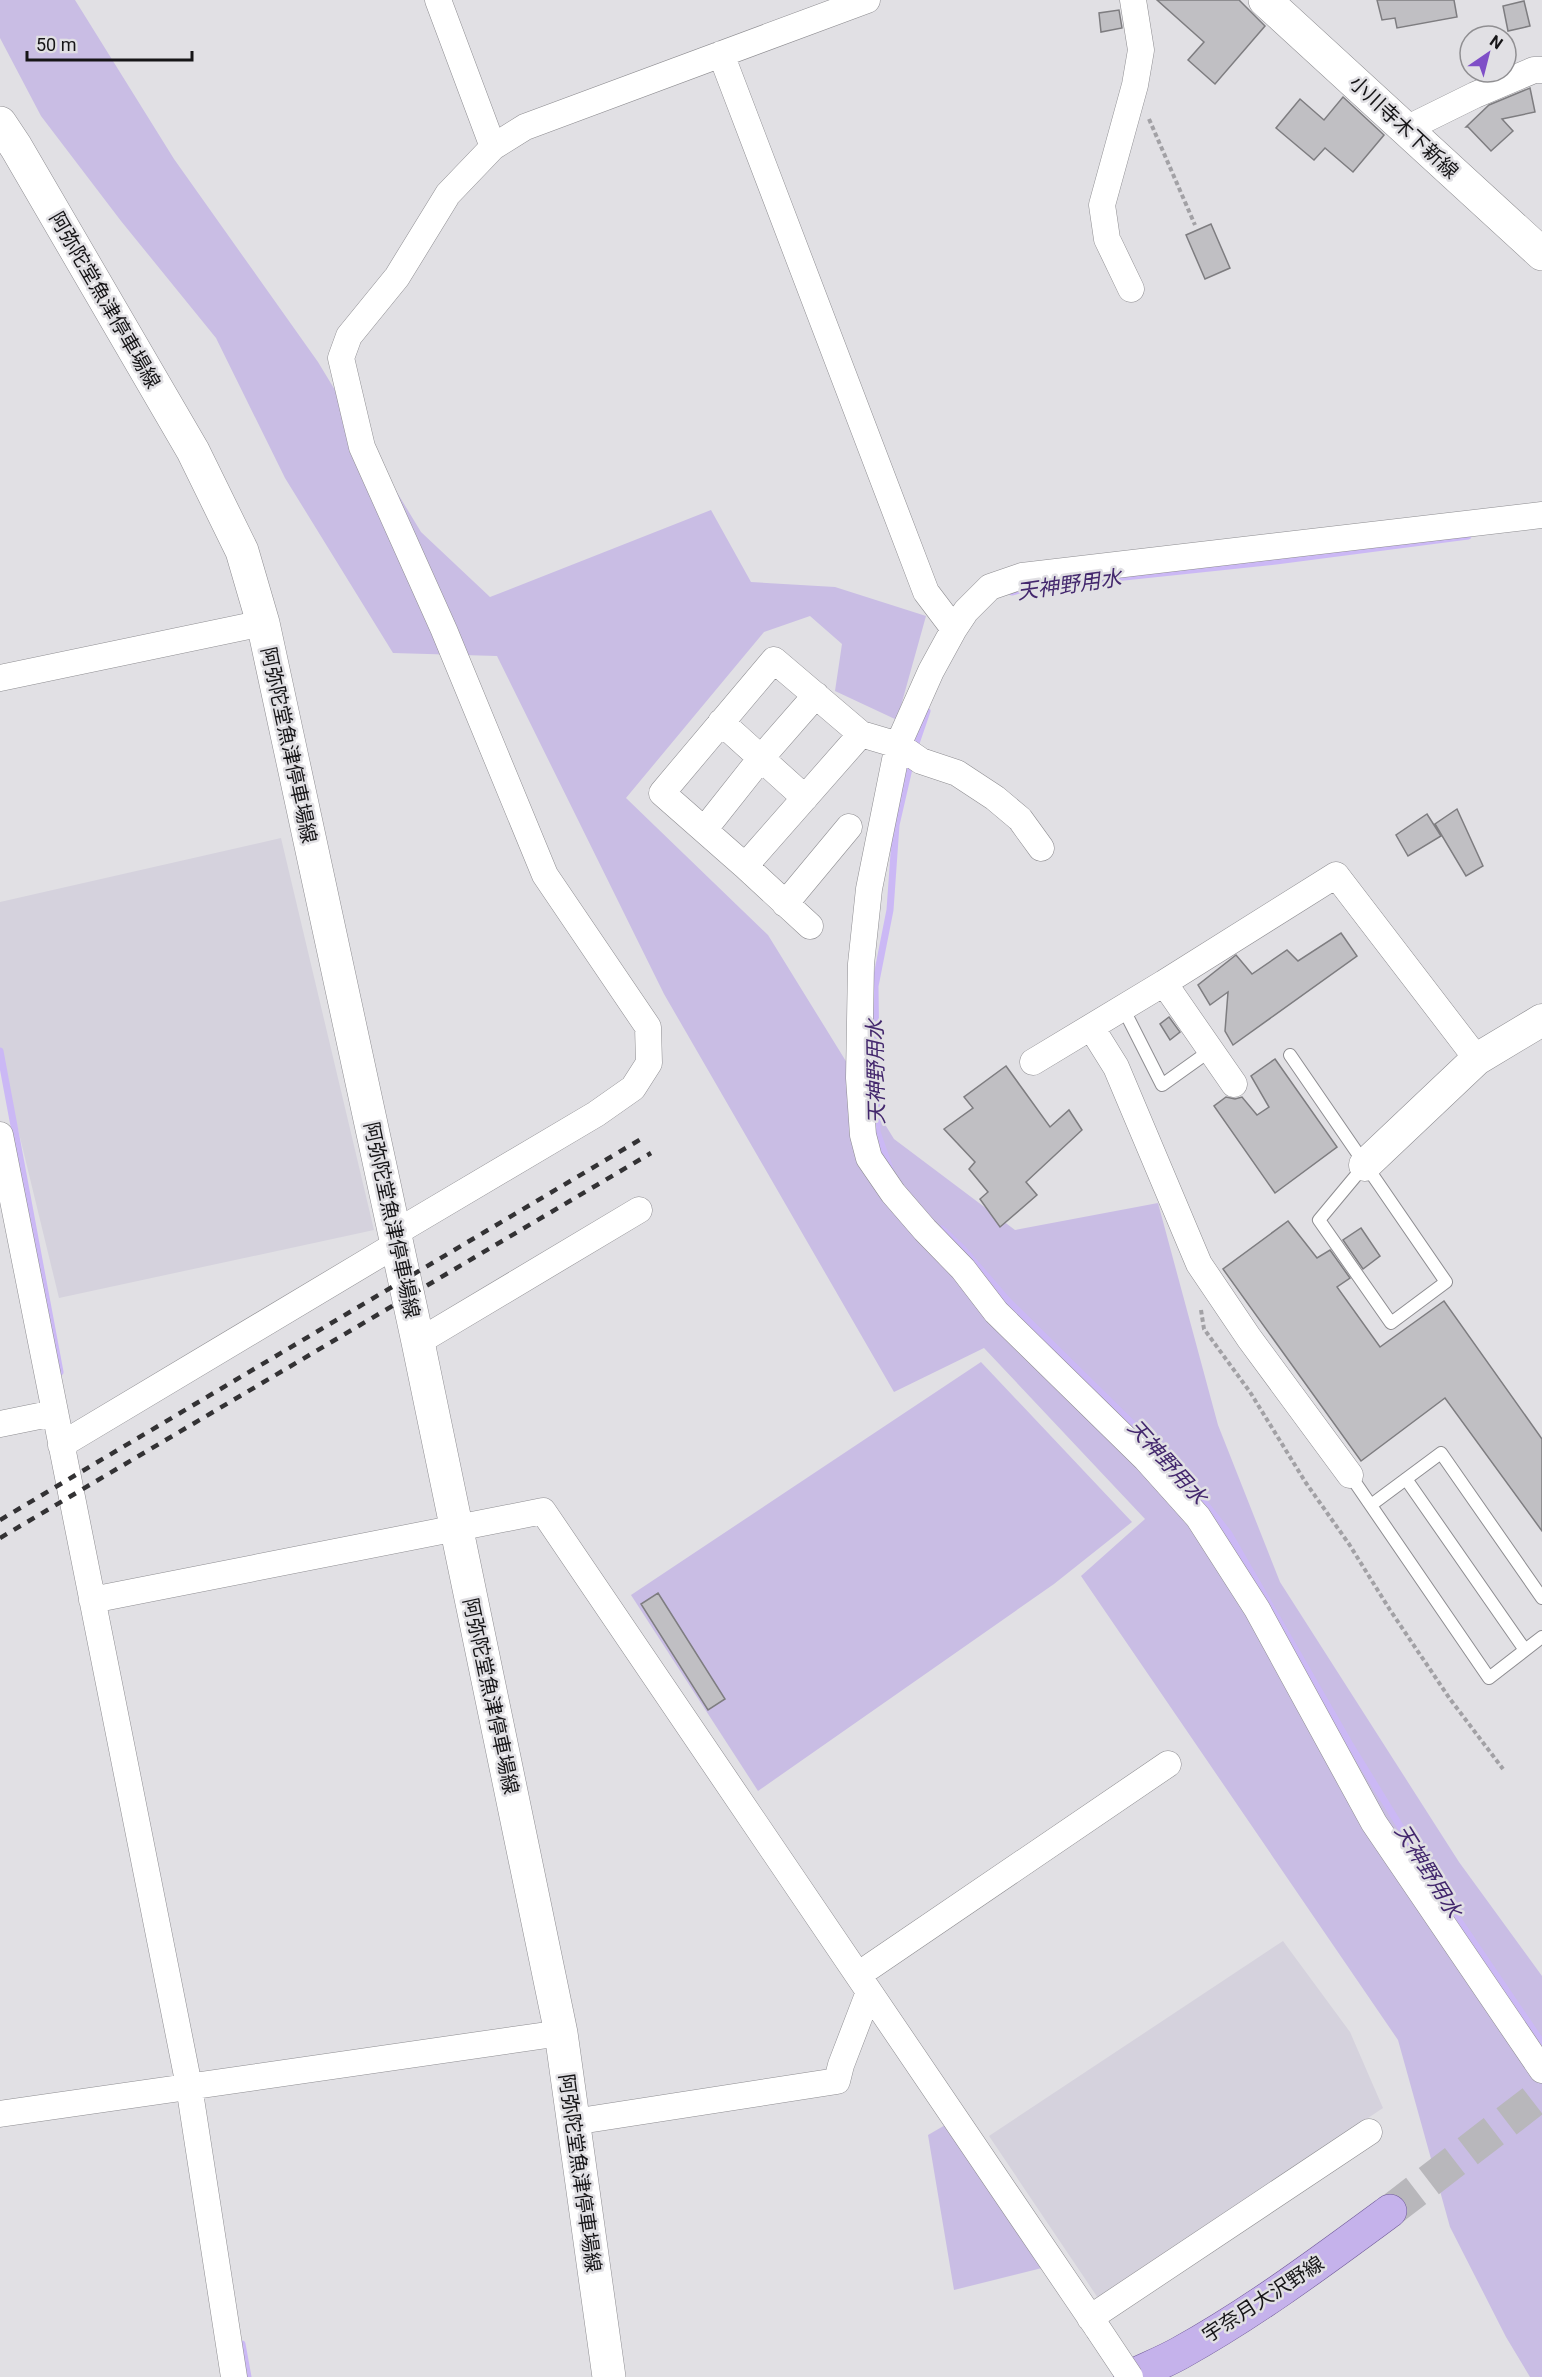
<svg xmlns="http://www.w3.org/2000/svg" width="1542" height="2377" viewBox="0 0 1542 2377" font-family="Roboto,'Noto Sans JP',sans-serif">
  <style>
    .built { fill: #d5d2dd }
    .green { fill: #c9bde4 }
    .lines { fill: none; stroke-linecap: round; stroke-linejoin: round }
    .stream { stroke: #cbb8f5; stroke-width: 7 }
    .building { fill: #c0bfc3; stroke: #7e7d80; stroke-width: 1.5 }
    .primary-tunnel { stroke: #b8b7bb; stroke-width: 33; stroke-dasharray: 33 16; stroke-linecap: butt }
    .service-casing { stroke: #8e8d91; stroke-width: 14 }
    .minor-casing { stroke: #8e8d91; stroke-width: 27 }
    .tertiary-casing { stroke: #8e8d91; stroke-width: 33 }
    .secondary-casing { stroke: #8e8d91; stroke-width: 34 }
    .primary-casing { stroke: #6f5998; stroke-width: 34 }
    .path { stroke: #a2a1a5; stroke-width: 4; stroke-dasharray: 4.5 3; stroke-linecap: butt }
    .service { stroke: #fff; stroke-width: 12 }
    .minor { stroke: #fff; stroke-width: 26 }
    .tertiary { stroke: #fff; stroke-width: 32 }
    .secondary { stroke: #fff; stroke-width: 33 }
    .primary { stroke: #c5b2eb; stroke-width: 33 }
    .rail { stroke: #333234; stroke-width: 4.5; stroke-dasharray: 8 8; stroke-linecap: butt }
    .minor-bridge-casing { stroke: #8e8d91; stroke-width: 27; stroke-linecap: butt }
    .minor-bridge { stroke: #fff; stroke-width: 26 }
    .labels { text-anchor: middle; stroke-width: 5; stroke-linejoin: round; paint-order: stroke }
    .street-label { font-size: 20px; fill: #161517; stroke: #e1e0e4 }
    .water-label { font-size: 21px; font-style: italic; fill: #43276d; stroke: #e1e0e4 }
  </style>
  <rect width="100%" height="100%" fill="#e1e0e4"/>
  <path class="built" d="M 281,838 L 374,1230 L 59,1298 L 0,1055 L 0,902 Z
    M 1283,1941 L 1350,2032 L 1383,2108 L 1098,2298 L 989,2136 Z"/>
  <path class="green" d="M 0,0 L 75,0 L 174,159 L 318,362 L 421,532 L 490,597 L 711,510 L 751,582 L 835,587 L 926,616 L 897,720 L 835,691 L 842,644 L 810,616 L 764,632 L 626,798 L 768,935 L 894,1139 L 1015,1230 L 1158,1203 L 1218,1425 L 1280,1582 L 1459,1862 L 1542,1976 L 1542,2377 L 1530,2377 L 1506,2337 L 1450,2227 L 1398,2040 L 1081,1576 L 1145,1519 L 984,1348 L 894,1392 L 664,994 L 497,656 L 393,653 L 285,478 L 216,338 L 121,221 L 41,116 L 0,38 Z
    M 981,1362 L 1132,1522 L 1054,1584 L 758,1791 L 631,1595 Z
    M 947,2124 L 1042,2268 L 954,2290 L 928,2135 Z"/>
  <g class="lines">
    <path class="stream" d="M 1086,581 L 1276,561 L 1468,536
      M 1012,592 L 1036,586
      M 914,749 L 927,711
      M 0,1051 L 60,1372
      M 890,1169 L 877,1132 L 875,986 L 890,910 L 896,825 L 911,760
      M 942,1229 L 963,1249 L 1007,1300 L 1177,1468 L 1229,1534 L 1349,1743 L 1449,1906 L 1542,2043
      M 242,2344 L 248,2377"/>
  </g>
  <path class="building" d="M 1157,0 L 1239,0 L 1265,26 L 1215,84 L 1188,60 L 1204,42 Z
    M 1377,0 L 1454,0 L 1457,17 L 1397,28 L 1395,18 L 1382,20 Z
    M 1524,1 L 1530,26 L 1508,31 L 1503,6 Z
    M 1119,10 L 1122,28 L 1101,32 L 1099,13 Z
    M 1530,88 L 1535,112 L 1502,119 L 1513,131 L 1491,151 L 1468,127 L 1466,127 L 1489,105 Z
    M 1343,97 L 1384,135 L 1353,172 L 1325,148 L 1314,160 L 1276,128 L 1300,99 L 1324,120 Z
    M 1211,224 L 1230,268 L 1205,279 L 1186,235 Z
    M 1457,809 L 1483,866 L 1466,876 L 1435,824 Z
    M 1427,814 L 1441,836 L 1408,856 L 1396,835 Z
    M 1341,933 L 1357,956 L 1233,1045 L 1225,1031 L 1228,992 L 1210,1005 L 1198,985 L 1236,955 L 1252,974 L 1287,950 L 1298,961 Z
    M 1169,1017 L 1180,1032 L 1170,1040 L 1160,1024 Z
    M 1275,1059 L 1337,1147 L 1275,1193 L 1214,1106 L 1226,1097 L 1235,1099 L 1242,1097 L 1257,1115 L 1269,1107 L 1251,1076 Z
    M 1006,1066 L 1050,1127 L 1069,1110 L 1082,1130 L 1026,1182 L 1037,1195 L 1000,1227 L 980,1199 L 988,1192 L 969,1169 L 975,1162 L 944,1129 L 973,1108 L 964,1097 Z
    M 1288,1221 L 1317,1258 L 1330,1250 L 1350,1278 L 1337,1287 L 1380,1347 L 1444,1301 L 1542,1439 L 1542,1531 L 1445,1398 L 1361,1461 L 1223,1269 Z
    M 1361,1228 L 1380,1256 L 1363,1269 L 1343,1240 Z
    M 658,1593 L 725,1699 L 708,1710 L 641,1604 Z"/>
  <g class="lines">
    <path class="primary-tunnel" d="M 1390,2211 L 1542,2094"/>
    <g class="service-casing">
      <path id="service" d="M 1123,1008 L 1162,1085 L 1211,1050
        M 1290,1055 L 1446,1282 L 1391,1323 L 1319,1220 L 1364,1166
        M 1350,1475 L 1489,1678 L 1542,1637
        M 1406,1479 L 1525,1650
        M 1371,1505 L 1441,1453 L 1542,1598"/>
    </g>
    <g class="minor-casing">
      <path id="minor" d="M 438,0 L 493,147
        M 721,54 L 926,592 L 954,629 L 966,611 L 990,587 L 1022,576 L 1542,515
        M 1406,129 L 1475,95 L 1534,70 L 1542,70
        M 1131,289 L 1107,239 L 1102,205 L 1135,85 L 1141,50 L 1133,0
        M 954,629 L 931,671 L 898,745 L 921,761 L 957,773 L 995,798 L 1020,819 L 1041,848
        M 0,678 L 263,623
        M 721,722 L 805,798
        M 861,734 L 745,866 L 662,793 L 774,660 L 861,734 L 898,745 L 869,889 L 861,964 L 859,1078 L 863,1135 L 869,1158 L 893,1193 L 925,1230 L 963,1269 L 996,1312 L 1146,1459 L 1198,1517 L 1257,1609 L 1374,1823 L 1542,2070
        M 704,830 L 761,758 L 816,695
        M 745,866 L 810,926
        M 785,904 L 849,827
        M 1091,1027 L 1116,1067 L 1199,1264 L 1249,1338 L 1350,1475
        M 1033,1062 L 1164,983
        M 1234,1084 L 1164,983 L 1336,875 L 1477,1059
        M 0,1135 L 189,2086 L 234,2377
        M 395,1233 L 596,1114 L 633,1088 L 649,1063 L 648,1027 L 545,875 L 444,630 L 362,447 L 341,358 L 349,336 L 397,277 L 448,194 L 493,147 L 525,127 L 867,0
        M 418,1342 L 639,1210
        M 0,1424 L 54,1413
        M 61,1445 L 397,1244
        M 92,1600 L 543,1511 L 1098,2329
        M 858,1975 L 1168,1764
        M 0,2114 L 561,2033
        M 573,2122 L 837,2081 L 841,2065 L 869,1992
        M 1090,2318 L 1369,2132"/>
    </g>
    <g class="tertiary-casing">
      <path id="tertiary" d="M 1365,1165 L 1477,1059 L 1542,1020"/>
    </g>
    <g class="secondary-casing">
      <path id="secondary" d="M 1265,0 L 1542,254
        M 0,123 L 16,147 L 193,451 L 242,551 L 263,623 L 418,1342 L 561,2033 L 609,2377"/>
    </g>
    <g class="primary-casing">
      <path id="primary" d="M 1130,2377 C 1146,2369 1164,2362 1180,2353 C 1254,2312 1322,2261 1390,2211"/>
    </g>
    <path class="path" d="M 1149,119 L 1195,225
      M 1201,1310 L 1204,1329 L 1250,1392 L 1306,1483 L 1349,1544 L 1390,1610 L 1450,1699 L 1503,1769"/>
    <use href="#service" class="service"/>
    <use href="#minor" class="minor"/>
    <use href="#tertiary" class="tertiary"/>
    <use href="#secondary" class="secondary"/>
    <use href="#primary" class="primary"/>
    <path class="rail" d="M 0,1520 L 641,1139
      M 0,1538 L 651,1153"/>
    <g class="minor-bridge-casing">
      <path id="minor-bridge" d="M 1098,2329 L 1130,2377"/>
    </g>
    <use href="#minor-bridge" class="minor-bridge"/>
  </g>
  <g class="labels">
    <g class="street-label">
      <text transform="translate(1404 127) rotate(43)" y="7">小川寺木下新線</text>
      <text transform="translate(105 300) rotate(60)" y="7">阿弥陀堂魚津停車場線</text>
      <text transform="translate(289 745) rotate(78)" y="7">阿弥陀堂魚津停車場線</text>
      <text transform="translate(392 1220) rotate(78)" y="7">阿弥陀堂魚津停車場線</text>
      <text transform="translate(491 1696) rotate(78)" y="7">阿弥陀堂魚津停車場線</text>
      <text transform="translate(580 2173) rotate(82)" y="7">阿弥陀堂魚津停車場線</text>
      <text transform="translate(1263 2299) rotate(-33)" y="7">宇奈月大沢野線</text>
    </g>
    <g class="water-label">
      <text transform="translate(1069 585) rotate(-8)" y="7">天神野用水</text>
      <text transform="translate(876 1072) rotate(-91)" y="7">天神野用水</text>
      <text transform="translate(1167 1462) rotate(48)" y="7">天神野用水</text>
      <text transform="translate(1428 1871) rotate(58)" y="7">天神野用水</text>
    </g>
  </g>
  <g transform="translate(1488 54) rotate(35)"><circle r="28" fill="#e1e0e4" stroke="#908f92" stroke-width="1.5"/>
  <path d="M0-4.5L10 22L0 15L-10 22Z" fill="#7f4fc7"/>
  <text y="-9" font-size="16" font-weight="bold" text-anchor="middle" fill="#161517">N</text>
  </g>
  <path d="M27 51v9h165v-9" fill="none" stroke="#161517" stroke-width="3"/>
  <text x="36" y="51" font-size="18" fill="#161517" stroke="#e1e0e4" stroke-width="4.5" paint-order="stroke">50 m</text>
</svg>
